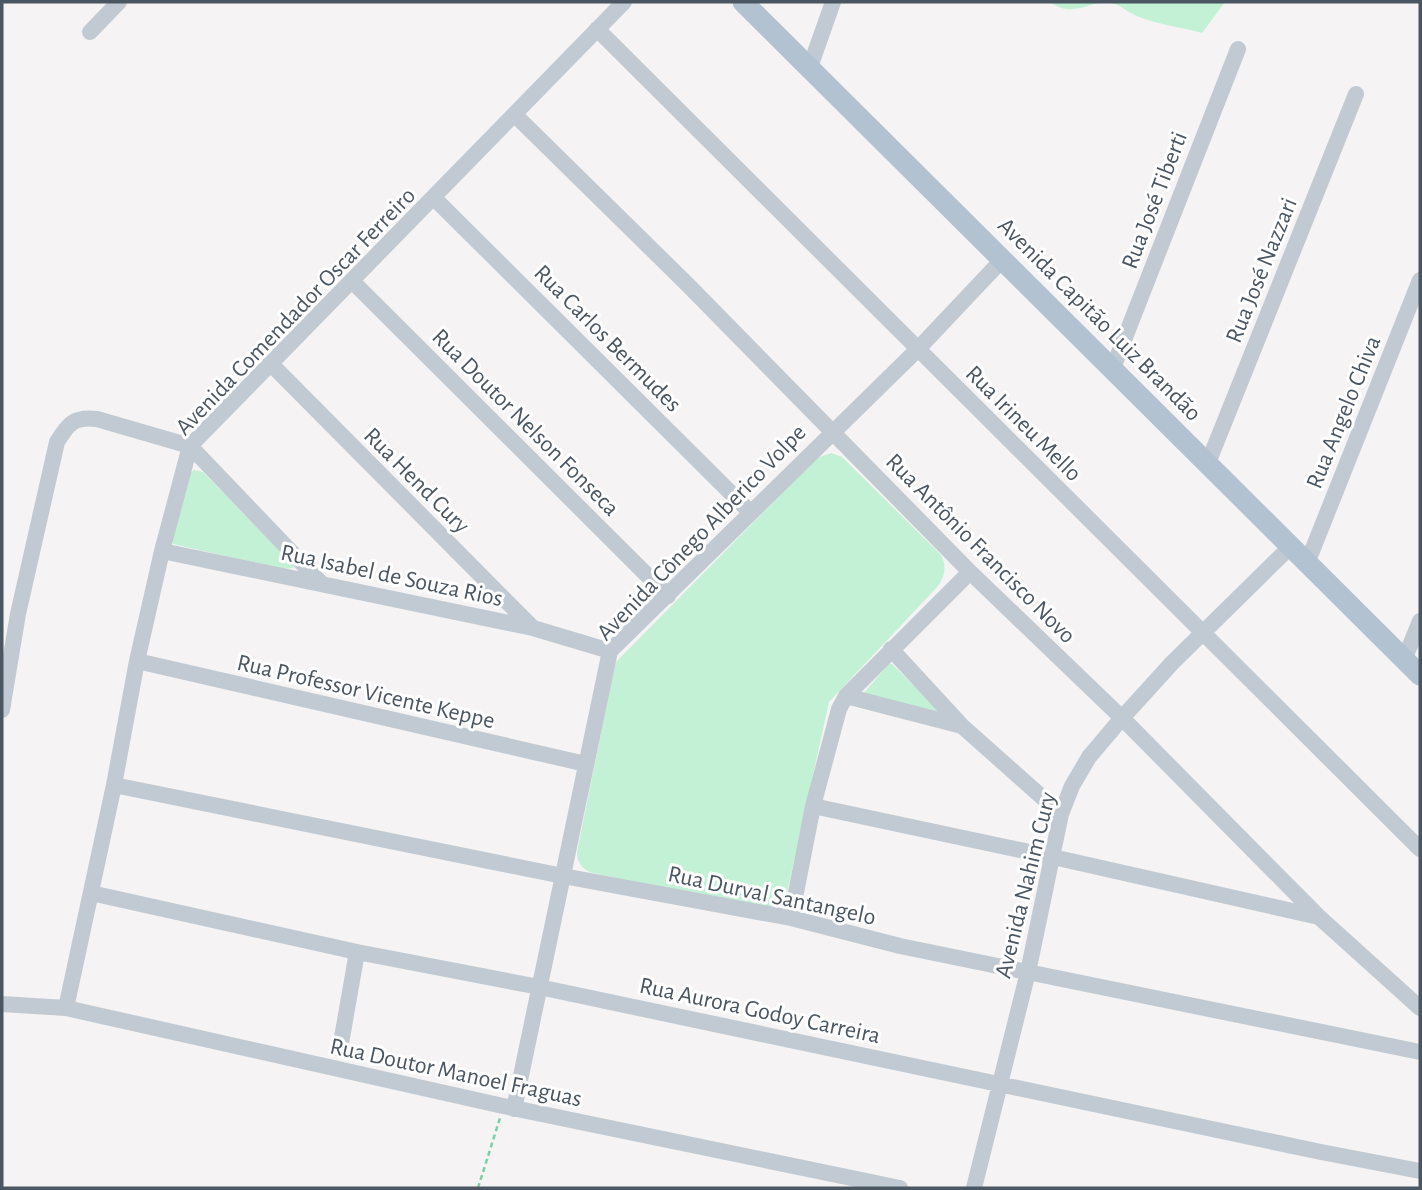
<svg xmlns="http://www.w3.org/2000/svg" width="1422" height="1190" viewBox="0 0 1422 1190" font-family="'Alegreya Sans',sans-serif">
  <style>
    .green { fill: #c3f1d5 }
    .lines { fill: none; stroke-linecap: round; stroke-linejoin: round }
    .path { stroke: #7ad0a6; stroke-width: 2.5; stroke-dasharray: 5 3.5; stroke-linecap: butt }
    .minor { stroke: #c1cad2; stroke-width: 16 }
    .major { stroke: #b3c2d1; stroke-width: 21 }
    .labels { text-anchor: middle; stroke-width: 6; stroke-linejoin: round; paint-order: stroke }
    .street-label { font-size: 24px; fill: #4a5661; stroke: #fff }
  </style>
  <rect width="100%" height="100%" fill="#f5f3f3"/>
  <path class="green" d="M 1050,2 L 1225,2 L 1202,33 C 1185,28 1146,22 1133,14 C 1124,10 1119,3 1108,3 C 1087,1 1074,19 1050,2 Z
    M 831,453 L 842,457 L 941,555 C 947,566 945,576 938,586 L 829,702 L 786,897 L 778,906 L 765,909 L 593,873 C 583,870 577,863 577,852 L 615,663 L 817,458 Z
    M 194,470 L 203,472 L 292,563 L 294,568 L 284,569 L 173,544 L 172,540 L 188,474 Z
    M 889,664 L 892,664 L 939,711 L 938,714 L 862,695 Z"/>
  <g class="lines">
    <path class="path" d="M 478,1188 L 500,1118"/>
    <path class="minor" d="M 597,29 L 1420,849
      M 90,32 L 119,2
      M 810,67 L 833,2
      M 515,115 L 687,284 L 970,572 L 1122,718 L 1319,917 L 1420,1008
      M 434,198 L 750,512
      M 352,281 L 668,596
      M 270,363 L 533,628
      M 1113,368 L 1238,49
      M 1208,463 L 1356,94
      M 162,551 L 533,628 L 610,651
      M 1308,561 L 1420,280
      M 891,649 L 962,726 L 1061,814
      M 1404,660 L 1420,621
      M 137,661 L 586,764
      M 846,696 L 962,726
      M 2,710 L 18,614 L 57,442 C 68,424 74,416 97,419 L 190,446 L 320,582
      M 114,785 L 563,876 L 791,918 L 900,946 L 1420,1052
      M 813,806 L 1053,857 L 1319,917
      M 91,893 L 357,952 L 539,987 L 1321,1152 L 1420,1171
      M 791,918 L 813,806 L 839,709 L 846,696 L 970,572
      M 2,1004 L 66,1008 L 503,1106 L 900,1188
      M 66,1008 L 114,785 L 137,661 L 162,551 L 190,446 L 624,2
      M 340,1049 L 357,952
      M 514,1109 L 610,651 L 917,350 L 1002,260
      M 974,1188 L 1028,972 L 1061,814 L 1072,786 L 1089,757 L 1122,718 L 1172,663 L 1291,546"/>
    <path class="major" d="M 743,2 L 1420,675"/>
  </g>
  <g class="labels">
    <g class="street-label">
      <text transform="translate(1154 200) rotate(-69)" y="8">Rua José Tiberti</text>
      <text transform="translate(1261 270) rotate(-68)" y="8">Rua José Nazzari</text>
      <text transform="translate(295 311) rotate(-46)" y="8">Avenida Comendador Oscar Ferreiro</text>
      <text transform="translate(1100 319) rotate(45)" y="8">Avenida Capitão Luiz Brandão</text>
      <text transform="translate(608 338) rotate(45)" y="8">Rua Carlos Bermudes</text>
      <text transform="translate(1343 412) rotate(-68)" y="8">Rua Angelo Chiva</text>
      <text transform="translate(526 422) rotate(45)" y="8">Rua Doutor Nelson Fonseca</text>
      <text transform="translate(1024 423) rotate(45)" y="8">Rua Irineu Mello</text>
      <text transform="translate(417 480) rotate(45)" y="8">Rua Hend Cury</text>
      <text transform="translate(701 532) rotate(-46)" y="8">Avenida Cônego Alberico Volpe</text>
      <text transform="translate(981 548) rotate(45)" y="8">Rua Antônio Francisco Novo</text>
      <text transform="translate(392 575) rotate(12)" y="8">Rua Isabel de Souza Rios</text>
      <text transform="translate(366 691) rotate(13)" y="8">Rua Professor Vicente Keppe</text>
      <text transform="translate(1025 885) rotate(-76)" y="8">Avenida Nahim Cury</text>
      <text transform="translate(772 895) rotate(12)" y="8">Rua Durval Santangelo</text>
      <text transform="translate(760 1010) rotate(12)" y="8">Rua Aurora Godoy Carreira</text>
      <text transform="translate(456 1072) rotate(12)" y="8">Rua Doutor Manoel Fraguas</text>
    </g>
  </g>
  <rect width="1422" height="1190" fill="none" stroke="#4a5661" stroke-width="7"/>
</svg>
